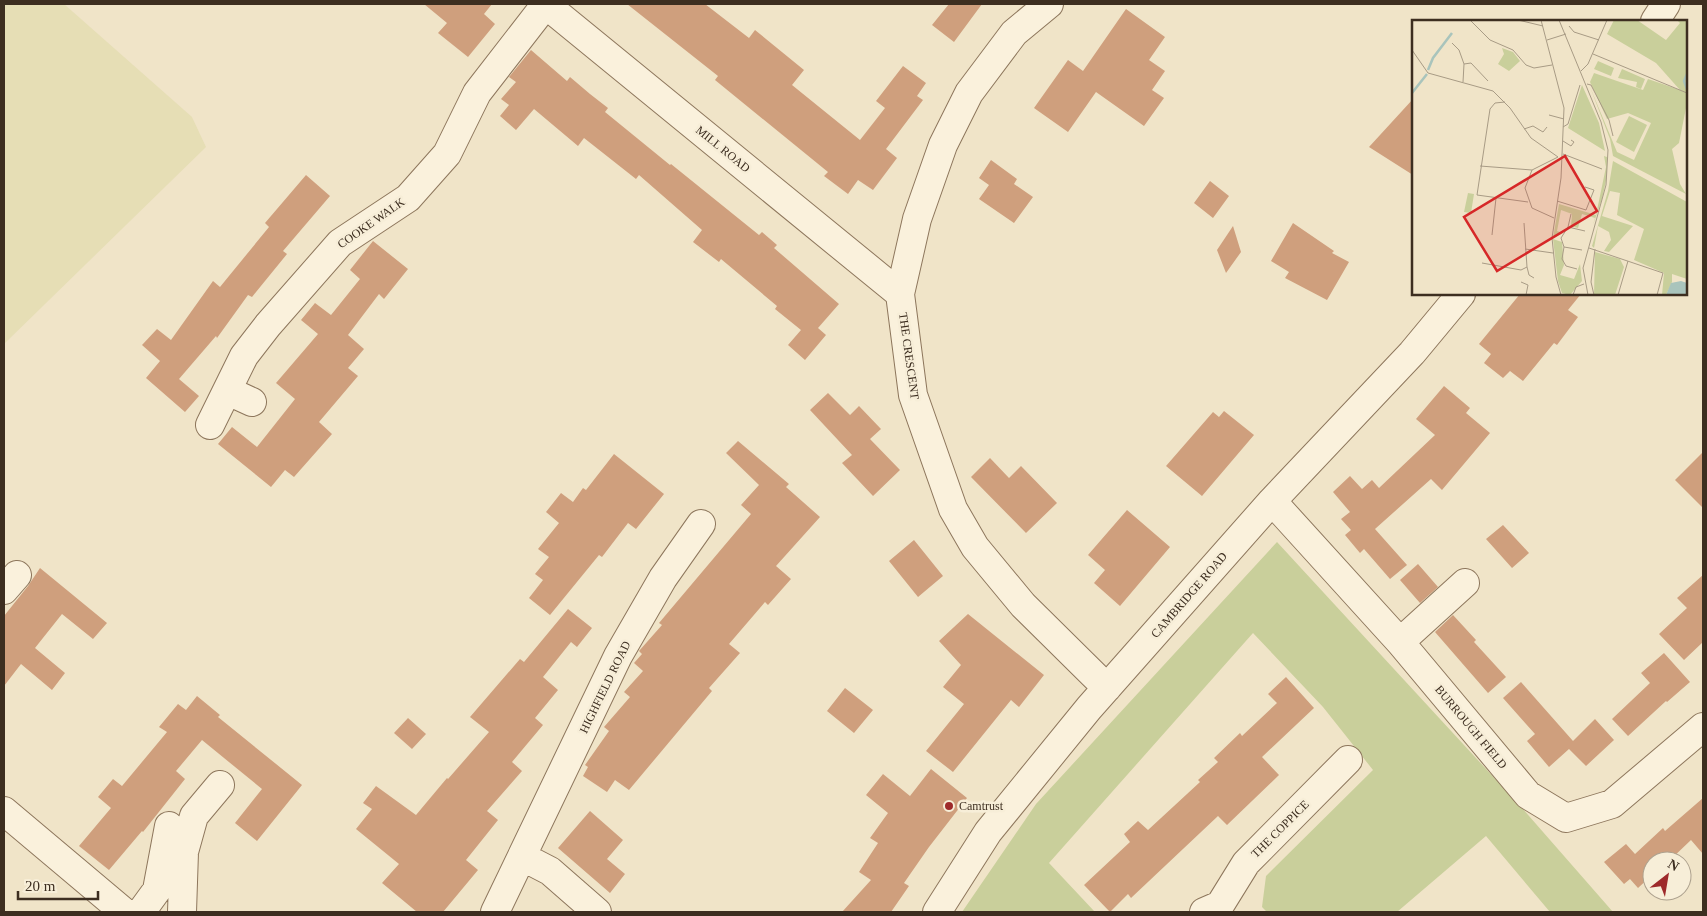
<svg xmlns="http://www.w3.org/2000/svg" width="1707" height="916" viewBox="0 0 1707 916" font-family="Georgia,serif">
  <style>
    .farmland { fill: #e6deb5 }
    .green { fill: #c9cf9b }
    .building { fill: #cf9f7d }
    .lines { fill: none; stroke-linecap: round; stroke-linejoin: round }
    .minor-casing { stroke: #8d765c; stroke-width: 30 }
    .minor { stroke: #faf1dc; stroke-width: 28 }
    .poi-dot { fill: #9e2a2b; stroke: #f7eed8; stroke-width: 2 }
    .labels { text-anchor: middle; stroke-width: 5; stroke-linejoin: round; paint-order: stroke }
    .street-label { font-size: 12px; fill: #3d2e20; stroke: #f7eed8 }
    .poi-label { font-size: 12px; fill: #3d2e20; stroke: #f7eed8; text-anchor: start }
    .inset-river { fill: none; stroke: #a9c4bc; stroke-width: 2.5 }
    .inset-road { fill: none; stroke: #a89b85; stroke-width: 1 }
    .view { fill: #d62828; fill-opacity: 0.15; stroke: #d62828; stroke-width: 2.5 }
    .inset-edge { fill: none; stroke: #3d2e20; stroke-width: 2.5 }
  </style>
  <rect width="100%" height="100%" fill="#f0e4c8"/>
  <path class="farmland" d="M 4,4 L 64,4 L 192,117 L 206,147 L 4,344 Z"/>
  <path class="green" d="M 1277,542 L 1522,808 L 1613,912 L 1550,912 L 1486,836 L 1397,912 L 1267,912 L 1262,907 L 1266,876 L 1373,770 L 1323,707 L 1253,633 L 1049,863 L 1095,912 L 962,912 L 1036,804 Z"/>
  <path class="building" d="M 424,4 L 492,4 L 484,14 L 495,24 L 468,57 L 438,33 L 447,23 Z
    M 627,4 L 705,4 L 749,38 L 755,30 L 804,70 L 792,85 L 860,140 L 885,108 L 876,101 L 903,66 L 926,83 L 917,96 L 923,100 L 886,149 L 897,158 L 873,190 L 858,180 L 848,194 L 824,176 L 828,172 L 715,80 L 718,76 Z
    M 949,4 L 982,4 L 954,42 L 932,25 Z
    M 1126,9 L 1165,37 L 1149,60 L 1165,71 L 1152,90 L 1164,98 L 1144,126 L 1096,92 L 1068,132 L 1034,108 L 1068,60 L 1083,71 Z
    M 531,50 L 567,81 L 570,77 L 590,94 L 608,108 L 605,112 L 670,165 L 671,164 L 759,235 L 762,232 L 777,245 L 774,248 L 839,304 L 818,328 L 826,335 L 805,360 L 788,345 L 801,330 L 775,309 L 777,306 L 721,259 L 719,262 L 693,242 L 702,230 L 639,175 L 636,179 L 584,138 L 578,146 L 534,109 L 516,130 L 500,116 L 509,105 L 501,99 L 516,82 L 509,77 Z
    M 1413,99 L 1413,175 L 1369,147 Z
    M 991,160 L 1017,179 L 1014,184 L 1033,197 L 1014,223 L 979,199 L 989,185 L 979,178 Z
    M 306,175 L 330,196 L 283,251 L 287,254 L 252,297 L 248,295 L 217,338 L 216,336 L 179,379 L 199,396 L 185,412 L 146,378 L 160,361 L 142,345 L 157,329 L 171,340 L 213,281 L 220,287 L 269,227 L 265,223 Z
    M 1210,181 L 1229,196 L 1213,218 L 1194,203 Z
    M 1293,223 L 1334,251 L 1332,253 L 1349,262 L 1327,300 L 1285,278 L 1289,272 L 1271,261 Z
    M 1233,226 L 1241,252 L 1226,273 L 1217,250 Z
    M 373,241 L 408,269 L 384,299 L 379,294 L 348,335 L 364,349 L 348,368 L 358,376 L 319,422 L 332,434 L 294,477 L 285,470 L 271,487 L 218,444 L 232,427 L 257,447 L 295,399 L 276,383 L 318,334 L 301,320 L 315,303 L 331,315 L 360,279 L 350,270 Z
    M 1520,294 L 1581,294 L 1568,310 L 1578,317 L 1557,345 L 1554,343 L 1523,381 L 1510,371 L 1503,378 L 1484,363 L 1491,354 L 1479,344 Z
    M 1444,386 L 1470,408 L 1466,413 L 1490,433 L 1442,490 L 1431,479 L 1375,529 L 1407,565 L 1390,579 L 1364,549 L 1360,553 L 1345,535 L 1351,530 L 1341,519 L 1350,512 L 1333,492 L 1350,476 L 1362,489 L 1372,480 L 1379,488 L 1435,435 L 1416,419 Z
    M 828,393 L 850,415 L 859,406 L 881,429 L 870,439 L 900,470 L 873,496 L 842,463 L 852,455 L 810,410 Z
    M 1224,411 L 1254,435 L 1202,496 L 1166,466 L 1213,412 L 1219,417 Z
    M 738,441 L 789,484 L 786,487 L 820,517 L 776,566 L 791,579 L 768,605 L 765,602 L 729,644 L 740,653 L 709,688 L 712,691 L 629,790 L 615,780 L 607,792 L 583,776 L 588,767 L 585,765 L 609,731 L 604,727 L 630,697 L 624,692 L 643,671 L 634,663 L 642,654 L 639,651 L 662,625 L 659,623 L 751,514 L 741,505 L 759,485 L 726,453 Z
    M 1703,452 L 1703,508 L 1675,480 Z
    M 614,454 L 664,494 L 636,529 L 628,523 L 602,557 L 599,555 L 550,615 L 529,598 L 543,580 L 535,574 L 549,557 L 538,549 L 559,523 L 546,512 L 561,493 L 573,502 L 583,488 L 586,490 Z
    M 990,458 L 1009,478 L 1021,466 L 1057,503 L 1026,533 L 971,477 Z
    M 1127,510 L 1170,547 L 1120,606 L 1094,583 L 1105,570 L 1088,555 Z
    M 1503,525 L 1529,553 L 1512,568 L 1486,539 Z
    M 914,540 L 943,576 L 918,597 L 889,561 Z
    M 1418,564 L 1438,587 L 1420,603 L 1400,580 Z
    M 40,568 L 107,623 L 93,639 L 62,614 L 35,648 L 65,673 L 52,690 L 21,664 L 4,686 L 4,616 L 28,586 Z
    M 1703,575 L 1703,642 L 1684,660 L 1659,634 L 1687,608 L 1677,598 Z
    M 568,609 L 592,628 L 577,647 L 571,642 L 543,677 L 558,690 L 535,718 L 543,725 L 512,762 L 522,771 L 487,811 L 498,820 L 466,860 L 478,870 L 443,912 L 417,912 L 382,883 L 399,864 L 356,829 L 372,809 L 363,803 L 376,786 L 416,815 L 447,778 L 448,779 L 489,732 L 470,717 L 520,659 L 524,662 Z
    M 968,614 L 1044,675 L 1019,707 L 1011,700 L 953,772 L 926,751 L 964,704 L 943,687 L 961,665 L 939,641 Z
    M 1453,615 L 1476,640 L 1474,642 L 1506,677 L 1488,693 L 1435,632 Z
    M 1664,653 L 1690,682 L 1667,702 L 1666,701 L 1628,736 L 1612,719 L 1650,683 L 1641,673 Z
    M 1286,677 L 1314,708 L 1262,757 L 1279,775 L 1227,825 L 1218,816 L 1131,898 L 1128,894 L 1110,912 L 1084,885 L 1130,842 L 1124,834 L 1138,821 L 1148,830 L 1200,782 L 1198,780 L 1218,762 L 1214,758 L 1240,733 L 1242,736 L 1277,703 L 1268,694 Z
    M 1521,682 L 1573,741 L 1595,719 L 1614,740 L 1586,766 L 1569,749 L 1549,767 L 1527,741 L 1535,734 L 1503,698 Z
    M 845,688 L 873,710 L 854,733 L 827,711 Z
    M 197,696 L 220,715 L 218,717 L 302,785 L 257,841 L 235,823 L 262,789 L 202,740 L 176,771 L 185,779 L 143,832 L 142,831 L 109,870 L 79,846 L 111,808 L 98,797 L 113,779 L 122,786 L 167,732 L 159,727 L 178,704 L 186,710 Z
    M 408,718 L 426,734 L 412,749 L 394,733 Z
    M 931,769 L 967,798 L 929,847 L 904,883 L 909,886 L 891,912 L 842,912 L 871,880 L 859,872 L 878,843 L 870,838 L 888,813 L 866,795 L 883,774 L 910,796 Z
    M 1703,798 L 1703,854 L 1691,840 L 1669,861 L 1652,861 L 1652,875 L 1638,888 L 1630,879 L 1624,884 L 1604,862 L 1626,844 L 1635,854 L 1663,828 L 1665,831 Z
    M 590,811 L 623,840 L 607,859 L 625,874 L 610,893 L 558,848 Z"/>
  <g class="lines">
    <g class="minor-casing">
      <path id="minor" d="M 545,4 L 900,294
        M 1049,4 L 1014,33 L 969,93 L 943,145 L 917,219 L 900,294 L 913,395 L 953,509 L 975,547 L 1023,605 L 1107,688
        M 1655,21 L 1666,4
        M 228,391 L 252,402
        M 210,425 L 244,356 L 268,325 L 340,243 L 408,198 L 447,154 L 477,93 L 546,4
        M 1272,501 L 1400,642 L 1528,795 L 1566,818 L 1612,804 L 1703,727
        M 4,590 L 17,575
        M 1400,642 L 1465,583
        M 4,811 L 124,912
        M 523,857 L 550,871 L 597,912
        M 141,912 L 157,890 L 169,826
        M 182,912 L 184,852 L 194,816 L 220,785
        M 495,912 L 618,656 L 663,578 L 701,524
        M 937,912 L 988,832 L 1089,708 L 1272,501 L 1412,353 L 1461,294
        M 1204,912 L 1220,905 L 1246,863 L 1348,760"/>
    </g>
    <use href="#minor" class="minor"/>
  </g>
  <circle class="poi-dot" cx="949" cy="806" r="5"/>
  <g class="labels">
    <g class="street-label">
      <text transform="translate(723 149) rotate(39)" y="4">MILL ROAD</text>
      <text transform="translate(371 223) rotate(-35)" y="4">COOKE WALK</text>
      <text transform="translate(909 356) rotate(82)" y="4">THE CRESCENT</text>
      <text transform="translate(1189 595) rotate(-49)" y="4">CAMBRIDGE ROAD</text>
      <text transform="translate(605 687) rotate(-64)" y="4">HIGHFIELD ROAD</text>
      <text transform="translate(1471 727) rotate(50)" y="4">BURROUGH FIELD</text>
      <text transform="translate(1280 829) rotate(-45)" y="4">THE COPPICE</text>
    </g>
    <g class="poi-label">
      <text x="959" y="810">Camtrust</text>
    </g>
  </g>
  <g transform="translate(1412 20)">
    <rect width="275" height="275" fill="#f0e4c8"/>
    <path d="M 202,0 L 225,0 L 254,20 L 268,3 L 265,0 L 275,0 L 275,83 L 267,123 L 260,129 L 268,164 L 274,174 L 201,136 L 198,119 L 178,67 L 205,132 L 222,140 L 239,103 L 216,93 L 195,99 L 178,62 L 182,53 L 231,70 L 236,59 L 268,70 L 244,43 L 195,14 ZM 90,28 L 101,32 L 108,41 L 97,51 L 86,44 L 92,34 ZM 186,41 L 202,48 L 199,56 L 182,49 ZM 210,49 L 233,59 L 229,69 L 224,67 L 225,62 L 206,58 ZM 170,65 L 187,103 L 193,131 L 156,108 ZM 217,96 L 235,105 L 222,132 L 204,122 ZM 192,136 L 195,137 L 195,156 L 190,179 L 181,205 L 183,198 L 170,194 L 166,208 L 159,206 L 160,194 L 149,190 L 145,211 L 151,213 L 141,218 L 147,184 L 184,195 L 194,147 ZM 201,141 L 275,182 L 275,259 L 260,254 L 260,262 L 254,275 L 250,275 L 252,253 L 222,240 L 232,209 L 205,195 L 208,173 L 198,171 L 190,196 L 221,206 L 197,232 L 192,231 L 199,220 L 197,212 L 186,206 L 182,228 L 180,226 L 196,171 ZM 56,173 L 62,174 L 59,193 L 52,192 ZM 141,219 L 150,222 L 152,245 L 148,255 L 162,259 L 168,244 L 170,261 L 158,275 L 150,273 L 146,261 ZM 183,232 L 208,239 L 212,247 L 203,275 L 182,275 Z" fill="#c9cf9b"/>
    <path d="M 269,261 L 275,263 L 275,275 L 254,275 L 259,263 Z" fill="#a9c4bc"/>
    <path class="inset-river" d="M 16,50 L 21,38 L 40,13M 275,54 L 272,61 L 275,69M 0,73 L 15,54"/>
    <path class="inset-road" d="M 58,0 L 78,20 L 101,30 L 114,45 L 122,48 L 140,45M 106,0 L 131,6M 129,0 L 152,88 L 149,158 L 140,218 L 144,257 L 149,275M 147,0 L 189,102 L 196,130 L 194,165 L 171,248 L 176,275M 157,6 L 162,12 L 187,20M 135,20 L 154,14M 40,23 L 47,30 L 52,44 L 51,62M 0,30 L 16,53 L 81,71 L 98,88 L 119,118 L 146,137M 181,34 L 275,73M 52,44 L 59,43 L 76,61M 169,51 L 176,44 L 195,0M 175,64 L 179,65 L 197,100 L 201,116M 93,82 L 83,83 L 78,89 L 65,175 L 116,182M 137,95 L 152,99M 151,107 L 156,104 L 168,65M 112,109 L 121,106 L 131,112 L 135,107M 151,121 L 159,126 L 162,122 L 159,120M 151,134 L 190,149M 68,146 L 120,150M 145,181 L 174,190 L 182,170 L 173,167M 159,194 L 156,207 L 149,218 L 152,227 L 150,239 L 154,246 L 165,249M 142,198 L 120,188 L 113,168 L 120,150 L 146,137M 112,203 L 115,247 L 117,255 L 122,258M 156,207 L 173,211M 80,215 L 84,178M 152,227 L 170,230M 177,228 L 251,253 L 245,275M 113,229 L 141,233M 70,243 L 109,250 L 115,247M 109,262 L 116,265 L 114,275M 161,275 L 164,267 L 172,264M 182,275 L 179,262 L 183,229M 206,275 L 216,241"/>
    <path class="view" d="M 153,136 L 185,191 L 85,251 L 52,197 Z"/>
    <rect width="275" height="275" class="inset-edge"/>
  </g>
  <rect width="1707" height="916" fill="none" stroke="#3d2e20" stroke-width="10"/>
  <g transform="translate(1667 876) rotate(31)"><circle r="24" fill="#f7eed8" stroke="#ada18e"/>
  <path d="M0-4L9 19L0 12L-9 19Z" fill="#9e2a2b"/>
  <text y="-8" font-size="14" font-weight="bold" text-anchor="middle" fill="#3d2e20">N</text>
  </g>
  <path d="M18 891v8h80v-8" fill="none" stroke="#3d2e20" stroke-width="2.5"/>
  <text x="25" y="891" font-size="15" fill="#3d2e20" stroke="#f7eed8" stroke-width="4" paint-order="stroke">20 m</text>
</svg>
